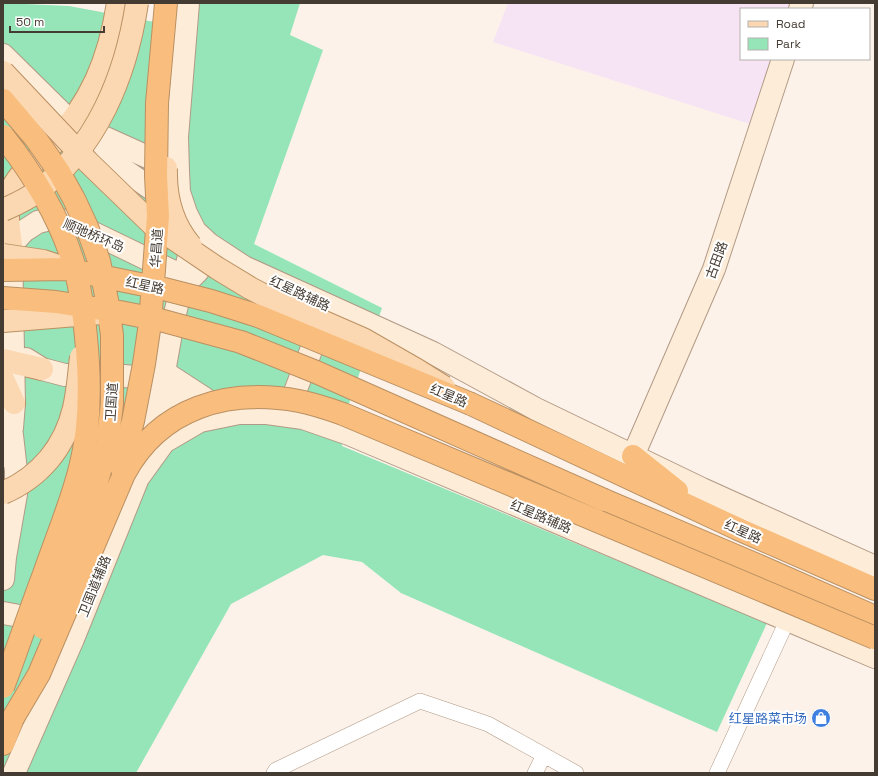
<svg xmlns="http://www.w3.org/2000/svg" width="878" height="776" viewBox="0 0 878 776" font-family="'Space Grotesk','Noto Sans SC',sans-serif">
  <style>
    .education { fill: #f6e4f5 }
    .green { fill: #95e5b8 }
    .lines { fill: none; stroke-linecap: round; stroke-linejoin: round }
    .street-casing { stroke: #b19a85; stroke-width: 16 }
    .secondary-casing { stroke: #b19a85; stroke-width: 24 }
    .primary-casing { stroke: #ba9063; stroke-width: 24 }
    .highway-casing { stroke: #ba9063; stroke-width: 24 }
    .street { stroke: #fff; stroke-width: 15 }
    .secondary { stroke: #fdecd8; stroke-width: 22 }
    .primary { stroke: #fbd8b1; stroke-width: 22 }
    .highway { stroke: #f9be7d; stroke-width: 22 }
    .primary-bridge-casing { stroke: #ba9063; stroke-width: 24; stroke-linecap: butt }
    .highway-bridge-casing { stroke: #ba9063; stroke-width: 24; stroke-linecap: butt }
    .primary-bridge { stroke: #fbd8b1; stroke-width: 22 }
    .highway-bridge { stroke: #f9be7d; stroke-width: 22 }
    .labels { text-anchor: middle; stroke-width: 4; stroke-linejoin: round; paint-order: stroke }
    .street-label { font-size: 13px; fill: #443b32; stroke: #fff }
    .shop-label { font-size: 13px; fill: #366cbe; stroke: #fff; text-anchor: end }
  </style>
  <rect width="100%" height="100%" fill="#fcf2ea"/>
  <path class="education" d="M 508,3 L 792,3 L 790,9 L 741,9 L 741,59 L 774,59 L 753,125 L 493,42 Z"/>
  <path class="green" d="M 3,3 L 69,6 L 192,29 L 195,3 L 300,3 L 290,35 L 323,50 L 254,244 L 382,308 L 344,418 L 342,446 L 767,623 L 717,732 L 401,593 L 362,562 L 323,555 L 231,604 L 136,773 L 3,773 Z"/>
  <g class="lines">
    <g class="street-casing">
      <path id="street" d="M 274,773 L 276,770 L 420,701 L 488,724 L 576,773
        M 535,773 L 544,755
        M 717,773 L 787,621"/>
    </g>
    <g class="secondary-casing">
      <path id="secondary" d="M 800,9 L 802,3
        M 3,55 L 71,122 L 82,135 L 94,147 L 114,163 L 162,196 L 177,210 L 195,231 L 209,244 L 244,267 L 433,353 L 536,409 L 702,489 L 875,567
        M 81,127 L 172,168
        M 26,359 L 42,369 L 65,375 L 112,375 L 147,378 L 159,374
        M 164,372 L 204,398 L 224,416
        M 150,380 L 172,402 L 183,411 L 200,421
        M 286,415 L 322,322
        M 144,452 L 164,372 L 173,322 L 195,231 L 186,213 L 179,192 L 178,171 L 177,137 L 188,3
        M 3,456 L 12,428 L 14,403 L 11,245 L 24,231 L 38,222 L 46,220 L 61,220 L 79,226 L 174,272 L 185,275 L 193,276 L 198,271
        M 633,456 L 714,269 L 783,59
        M 3,549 L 5,557 L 3,579
        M 5,557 L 16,494 L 16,471 L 12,435
        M 3,613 L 47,621
        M 14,773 L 73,639 L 138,478 L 164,442 L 200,421 L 239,413 L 267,413 L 303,418 L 349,434 L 875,657"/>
    </g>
    <g class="primary-casing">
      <path id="primary" d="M 11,245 C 9,230 5,208 10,194 C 16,174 37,161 51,146 C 91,103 109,61 118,3
        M 3,360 L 42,369
        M 3,379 L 14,403"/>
    </g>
    <g class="highway-casing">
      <path id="highway" d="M 471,404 L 738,529 L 875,589
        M 633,456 L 677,491
        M 604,500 L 764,568 L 875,617
        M 3,744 L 13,718"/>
    </g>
    <use href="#street" class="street"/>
    <use href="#secondary" class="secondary"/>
    <use href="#primary" class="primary"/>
    <use href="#highway" class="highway"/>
    <g class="primary-bridge-casing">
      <path id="primary-bridge" d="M 3,72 L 88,162 L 152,224 L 217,268 L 250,288 L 269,298 L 363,339 L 417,370 L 444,387
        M 166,168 C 165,197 172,224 191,246
        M 3,210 C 14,205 26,200 35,193 C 97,149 126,75 137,3
        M 3,255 L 43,261 L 61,267
        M 3,321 L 101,313
        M 3,493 C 40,477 65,447 74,408 C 78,391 79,374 81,357"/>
    </g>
    <g class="highway-bridge-casing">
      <path id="highway-bridge" d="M 3,100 L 36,139 L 59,172 L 74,199 L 87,227 L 99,261 L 107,300 L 112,335 L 112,404 L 107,445 L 95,489 L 43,628
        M 3,136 C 32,172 61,220 74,265 C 83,297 86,331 88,363 C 90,399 89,434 80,468 C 71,504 56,539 44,574 C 30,611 17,650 3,687
        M 3,270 L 66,269 L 164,289 L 211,301 L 258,316 L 471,404
        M 3,298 L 56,302 L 120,312 L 160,320 L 241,342 L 316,372 L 604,500
        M 121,467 L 133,421 L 144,364 L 150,323 L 158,216 L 156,176 L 157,103 L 166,3
        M 13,718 L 39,674 L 124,474 C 160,407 228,388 299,401 C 314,404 329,409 343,414 L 875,638"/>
    </g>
    <use href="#primary-bridge" class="primary-bridge"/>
    <use href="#highway-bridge" class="highway-bridge"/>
  </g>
  <defs>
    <g id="shop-disc" transform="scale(1)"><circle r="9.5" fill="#3f7fe0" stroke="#fff"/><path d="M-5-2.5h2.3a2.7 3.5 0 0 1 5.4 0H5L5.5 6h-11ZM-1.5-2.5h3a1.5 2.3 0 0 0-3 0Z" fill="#fff"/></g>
  </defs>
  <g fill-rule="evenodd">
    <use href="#shop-disc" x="821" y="718"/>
  </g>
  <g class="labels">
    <g class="street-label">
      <text transform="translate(94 235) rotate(23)" y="5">顺驰桥环岛</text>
      <text transform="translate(156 248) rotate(-86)" y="5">华昌道</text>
      <text transform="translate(716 260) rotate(-70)" y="5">古田路</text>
      <text transform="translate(145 285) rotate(12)" y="5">红星路</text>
      <text transform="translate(300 293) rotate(25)" y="5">红星路辅路</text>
      <text transform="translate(449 395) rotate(23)" y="5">红星路</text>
      <text transform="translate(111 402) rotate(-86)" y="5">卫国道</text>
      <text transform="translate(541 516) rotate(23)" y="5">红星路辅路</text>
      <text transform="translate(743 531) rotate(24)" y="5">红星路</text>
      <text transform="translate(94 586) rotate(-68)" y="5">卫国道辅路</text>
    </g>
    <g class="shop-label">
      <text x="807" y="723">红星路菜市场</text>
    </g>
  </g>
  <rect width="878" height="776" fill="none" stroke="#443b32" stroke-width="8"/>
  <rect x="740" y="8" width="130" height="52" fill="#ffffff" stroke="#b4b1ad"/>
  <rect x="748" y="21" width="20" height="6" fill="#fbd8b1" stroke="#b4b1ad"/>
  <text x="776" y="28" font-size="12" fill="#443b32">Road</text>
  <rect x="748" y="38" width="20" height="12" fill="#95e5b8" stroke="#b4b1ad"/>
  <text x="776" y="48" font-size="12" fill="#443b32">Park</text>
  <path d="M10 26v6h94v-6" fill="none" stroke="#443b32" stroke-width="2"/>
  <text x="16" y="26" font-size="12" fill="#443b32" stroke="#ffffff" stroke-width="3" paint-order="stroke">50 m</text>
</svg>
